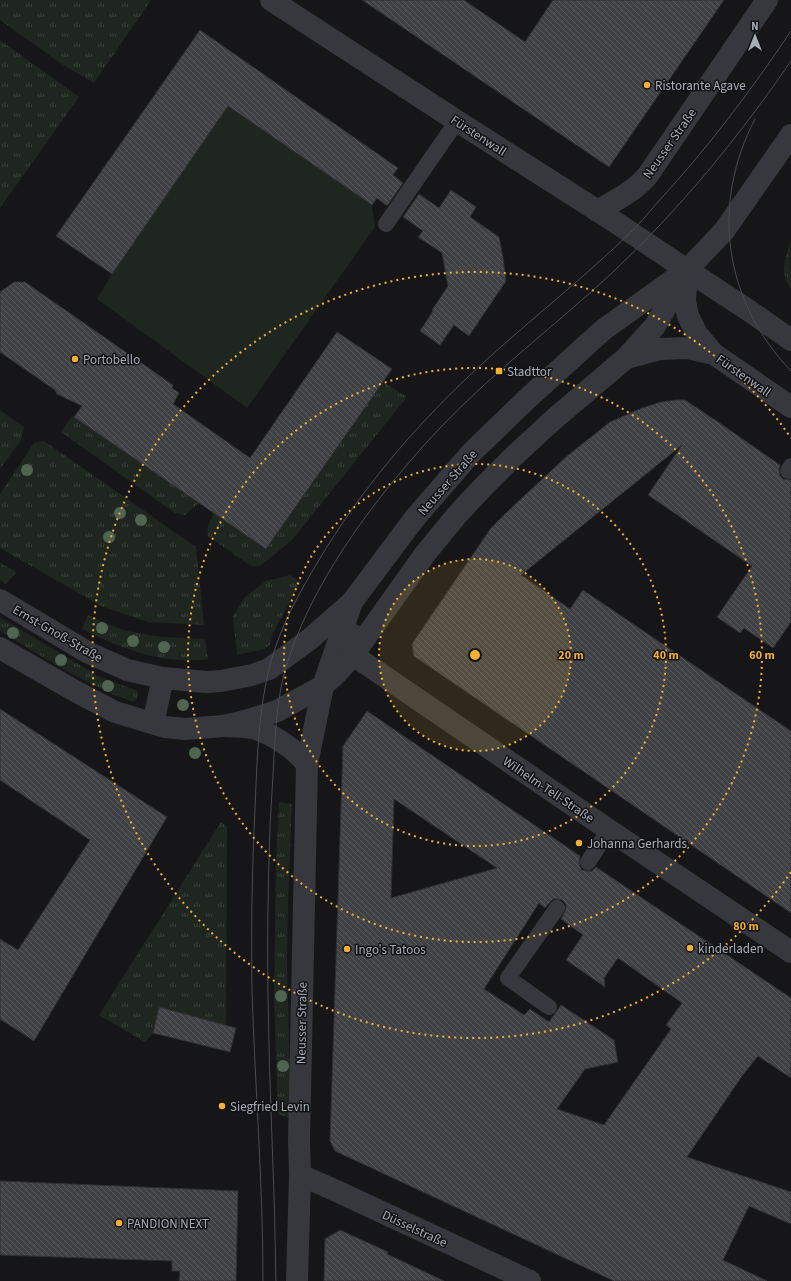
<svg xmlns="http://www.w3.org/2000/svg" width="791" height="1281" viewBox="0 0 791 1281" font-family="'Source Sans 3',sans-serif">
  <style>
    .grass { fill: url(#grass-tufts) }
    .garden { fill: #1e261f }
    .building { fill: url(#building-back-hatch); stroke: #303034; fill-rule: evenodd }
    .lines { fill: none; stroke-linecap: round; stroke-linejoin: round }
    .service { stroke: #37383d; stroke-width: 16 }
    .minor { stroke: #37383d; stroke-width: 22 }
    .tertiary { stroke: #37383d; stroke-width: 22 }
    .tram { stroke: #4a4c52; stroke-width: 1 }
    .tree { fill: #506452 }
    .ring { fill: none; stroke: #f2b134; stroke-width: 2; stroke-dasharray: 2 4 }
    .poi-dot { fill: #f2b134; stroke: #111113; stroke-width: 1.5 }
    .labels { text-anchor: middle; stroke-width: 3; stroke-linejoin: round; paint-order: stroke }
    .poi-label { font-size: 13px; fill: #a8adb8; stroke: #111113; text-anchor: start }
    .street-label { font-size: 13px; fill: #a8adb8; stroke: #111113 }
    .centre { fill: #f2b134; stroke: #111113; stroke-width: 2 }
    .ring-label { font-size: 12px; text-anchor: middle; font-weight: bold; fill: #f2b134; stroke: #111113; stroke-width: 3; stroke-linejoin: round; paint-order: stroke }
  </style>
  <defs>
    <pattern id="grass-tufts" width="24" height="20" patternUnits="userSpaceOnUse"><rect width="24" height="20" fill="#1e261f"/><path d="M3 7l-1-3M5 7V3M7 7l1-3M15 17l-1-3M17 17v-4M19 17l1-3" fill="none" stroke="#3c433d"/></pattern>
    <pattern id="building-back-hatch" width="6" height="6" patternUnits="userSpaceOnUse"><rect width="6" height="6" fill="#404145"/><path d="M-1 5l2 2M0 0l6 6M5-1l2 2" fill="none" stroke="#595a5e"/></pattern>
  </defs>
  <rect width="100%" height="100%" fill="#161618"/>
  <path class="grass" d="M 0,0 L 151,0 L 94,83 L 60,63 L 0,20 Z
    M 0,40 L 79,97 L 0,208 Z
    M 791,240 L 790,268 L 791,273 L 791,289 C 779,272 785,258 791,240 Z
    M 383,382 L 407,397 L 292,540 L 260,566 L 251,566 L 208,536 C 206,527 210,521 214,513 L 266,549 Z
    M 0,410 L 24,427 L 21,440 L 0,469 Z
    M 72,416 L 74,417 L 199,503 L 185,515 L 175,513 L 61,432 Z
    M 44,441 L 196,547 L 204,625 L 148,622 L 101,606 L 0,548 L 0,494 L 34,443 Z
    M 0,563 L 17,572 L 6,584 L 0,580 Z
    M 290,575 L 301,582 L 273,633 L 270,645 L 265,649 L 237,655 L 233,616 L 245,597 L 266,581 Z
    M 88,615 L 122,630 L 161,637 L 205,639 L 208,660 C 192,660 176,661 161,658 C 133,653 107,641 82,629 Z
    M 0,617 L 98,676 L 138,691 L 137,699 L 133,702 C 86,685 43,657 0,631 Z
    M 279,802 L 292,804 L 288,903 L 287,964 L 291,1119 L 278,1114 L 274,995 L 276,860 Z
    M 221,822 L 227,826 L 226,1025 L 159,1007 L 153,1033 L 145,1042 L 99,1015 Z"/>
  <path class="garden" d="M 228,106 L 372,205 L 375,227 L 247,408 L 97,299 L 112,274 Z"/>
  <path class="building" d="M 362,0 L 464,0 L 525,42 L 553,0 L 724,0 L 609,167 Z
    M 200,30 L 398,168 L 393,175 L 403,183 L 387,206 L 377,198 L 372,205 L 228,106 L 112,274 L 56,236 Z
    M 451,190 L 476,207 L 470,217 L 499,237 L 503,257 L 506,281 L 469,336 L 454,325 L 440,345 L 420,331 L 433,311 L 432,310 L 448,286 L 442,253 L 418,237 L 423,231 L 403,217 L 419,194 L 439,208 Z
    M 14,282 L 25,282 L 173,385 L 172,388 L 179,393 L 173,404 L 250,458 L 337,332 L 392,369 L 266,549 L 74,417 L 82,406 L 57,394 L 55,390 L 0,352 L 0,292 Z
    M 676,400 L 685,400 L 721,424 L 780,465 L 779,470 L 780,476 L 783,479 L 791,480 L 791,622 L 773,648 L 744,628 L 740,633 L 717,617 L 752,566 L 648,495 L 682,445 L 521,575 L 570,609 L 583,590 L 791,731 L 791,913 L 414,656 L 412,644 L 491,528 L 508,511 L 566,457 L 610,422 L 642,408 L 661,402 Z
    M 0,709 L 167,817 L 34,1041 L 0,1019 L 0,939 L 18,950 L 90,840 L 0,780 Z
    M 367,711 L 580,856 L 579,862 L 580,867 L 582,870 L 587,871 L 592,871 L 596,867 L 791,998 L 791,1078 L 758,1056 L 742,1076 L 687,1157 L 791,1192 L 791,1224 L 749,1206 L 723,1260 L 767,1281 L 614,1281 L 335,1151 L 330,1141 L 343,746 ZM 394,799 L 497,868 L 391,898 ZM 553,899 L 557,899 L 562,900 L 566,904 L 566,909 L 561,919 L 583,935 L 566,960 L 605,987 L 604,978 L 618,958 L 682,1003 L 666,1025 L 671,1029 L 604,1125 L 557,1109 L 585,1069 L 618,1062 L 614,1040 L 561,1005 L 549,1022 L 530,1009 L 524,1015 L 484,989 L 539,903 L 545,908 Z
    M 159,1007 L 236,1028 L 230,1052 L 153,1033 Z
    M 0,1181 L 238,1191 L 236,1281 L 179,1281 L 180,1271 L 172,1271 L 172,1261 L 0,1255 Z
    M 340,1230 L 388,1252 L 387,1254 L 444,1281 L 324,1281 L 325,1239 Z"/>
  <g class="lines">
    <path class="service" d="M 386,224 L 457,121
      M 788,471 L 791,466
      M 588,862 L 609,830
      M 549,1007 L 508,978 L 557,908"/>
    <path class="minor" d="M 271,0 L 457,121 L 612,220 L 687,270
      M 597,211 C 616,200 635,191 648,175 L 767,0
      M 353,635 L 353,655 L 609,830 L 791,952
      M 225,726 C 236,727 249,726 259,730 C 277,737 295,750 307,764
      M 300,1175 L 330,1188 L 530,1281
      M 297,1281 L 300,1175 L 299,1140 L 307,764 L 323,686 L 352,602"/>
    <path class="tertiary" d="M 687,270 L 748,310 L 791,340
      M 687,273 L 685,301 L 688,316 L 697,334 L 714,354 L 791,407
      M 626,358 L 660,349 L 687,348 L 714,354
      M 0,600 L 87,652 L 127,670 L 163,678 L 206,682 L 221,681 L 252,675 L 269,669 L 310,639 L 352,602 L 414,519 L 472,452 L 527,399 L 603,330 L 687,270 L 724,231 L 791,135
      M 0,648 L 75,691 L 115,712 L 165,727 L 185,729 L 224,726 L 245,721 L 277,711 L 323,686 L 337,673 L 353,655 L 425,554 L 457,515 L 483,487 L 513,457 L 553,420 L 626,358 L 655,326 L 684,276
      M 153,723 L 163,678"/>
    <path class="tram" d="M 755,119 C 710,205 724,301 791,371
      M 263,1281 C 263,1184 255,1087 252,991 C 251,930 252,869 255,809 C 257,761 258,712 270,665 C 280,627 299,593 319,560 C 360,491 412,430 470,375 C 521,327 577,284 628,235 C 638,225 648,214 657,203 C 707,149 750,92 791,31
      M 276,1281 C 275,1186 269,1092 268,997 C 267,941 268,884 270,827 C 271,804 273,780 274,756 C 276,721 278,686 291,652 C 319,571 381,491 439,429 C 493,372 556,325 613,272 C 680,209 739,137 791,61"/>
  </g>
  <g class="tree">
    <circle cx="27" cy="470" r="6"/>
    <circle cx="120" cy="513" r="6"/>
    <circle cx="141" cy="520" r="6"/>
    <circle cx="109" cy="537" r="6"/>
    <circle cx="102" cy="628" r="6"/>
    <circle cx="13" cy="633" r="6"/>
    <circle cx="133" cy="641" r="6"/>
    <circle cx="164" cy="647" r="6"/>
    <circle cx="61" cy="660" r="6"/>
    <circle cx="108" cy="686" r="6"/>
    <circle cx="183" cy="705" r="6"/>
    <circle cx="195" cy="753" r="6"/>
    <circle cx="281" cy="996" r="6"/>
    <circle cx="283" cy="1066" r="6"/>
  </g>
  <circle cx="475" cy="655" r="96" fill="#f2b134" fill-opacity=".12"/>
  <g class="ring">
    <circle cx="475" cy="655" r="96"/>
    <circle cx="475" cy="655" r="191"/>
    <circle cx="475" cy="655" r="287"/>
    <path d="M791 872A383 383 0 1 1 791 438"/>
  </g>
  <g class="poi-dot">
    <circle cx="647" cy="85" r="4"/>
    <circle cx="75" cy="359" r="4"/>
    <rect x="495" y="367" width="8" height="8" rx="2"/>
    <circle cx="579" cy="843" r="4"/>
    <circle cx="690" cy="948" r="4"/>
    <circle cx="347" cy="949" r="4"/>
    <circle cx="222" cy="1106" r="4"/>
    <circle cx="119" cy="1223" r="4"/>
  </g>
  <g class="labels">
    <g class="poi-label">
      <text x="655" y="90">Ristorante Agave</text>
      <text x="83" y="364">Portobello</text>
      <text x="507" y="376">Stadttor</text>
      <text x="587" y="848">Johanna Gerhards</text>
      <text x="698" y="953">kinderladen</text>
      <text x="355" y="954">Ingo's Tatoos</text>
      <text x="230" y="1111">Siegfried Levin</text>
      <text x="127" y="1228">PANDION NEXT</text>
    </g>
    <g class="street-label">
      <text transform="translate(479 135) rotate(33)" y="5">Fürstenwall</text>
      <text transform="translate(669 143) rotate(-55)" y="5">Neusser Straße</text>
      <text transform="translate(744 375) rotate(35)" y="5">Fürstenwall</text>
      <text transform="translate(447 482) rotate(-49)" y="5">Neusser Straße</text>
      <text transform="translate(58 633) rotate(30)" y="5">Ernst-Gnoß-Straße</text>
      <text transform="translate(549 789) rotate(34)" y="5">Wilhelm-Tell-Straße</text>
      <text transform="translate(301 1023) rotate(-89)" y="5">Neusser Straße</text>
      <text transform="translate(415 1228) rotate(25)" y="5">Düsselstraße</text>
    </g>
  </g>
  <circle cx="475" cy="655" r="6" class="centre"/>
  <g class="ring-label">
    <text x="571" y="659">20 m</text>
    <text x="666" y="659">40 m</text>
    <text x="762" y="659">60 m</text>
    <text x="746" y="930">80 m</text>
  </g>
  <g transform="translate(755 36)" stroke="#111113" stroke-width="3" paint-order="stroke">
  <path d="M0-3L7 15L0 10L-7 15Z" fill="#a8adb8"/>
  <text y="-6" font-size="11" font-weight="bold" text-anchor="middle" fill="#a8adb8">N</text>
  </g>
</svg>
